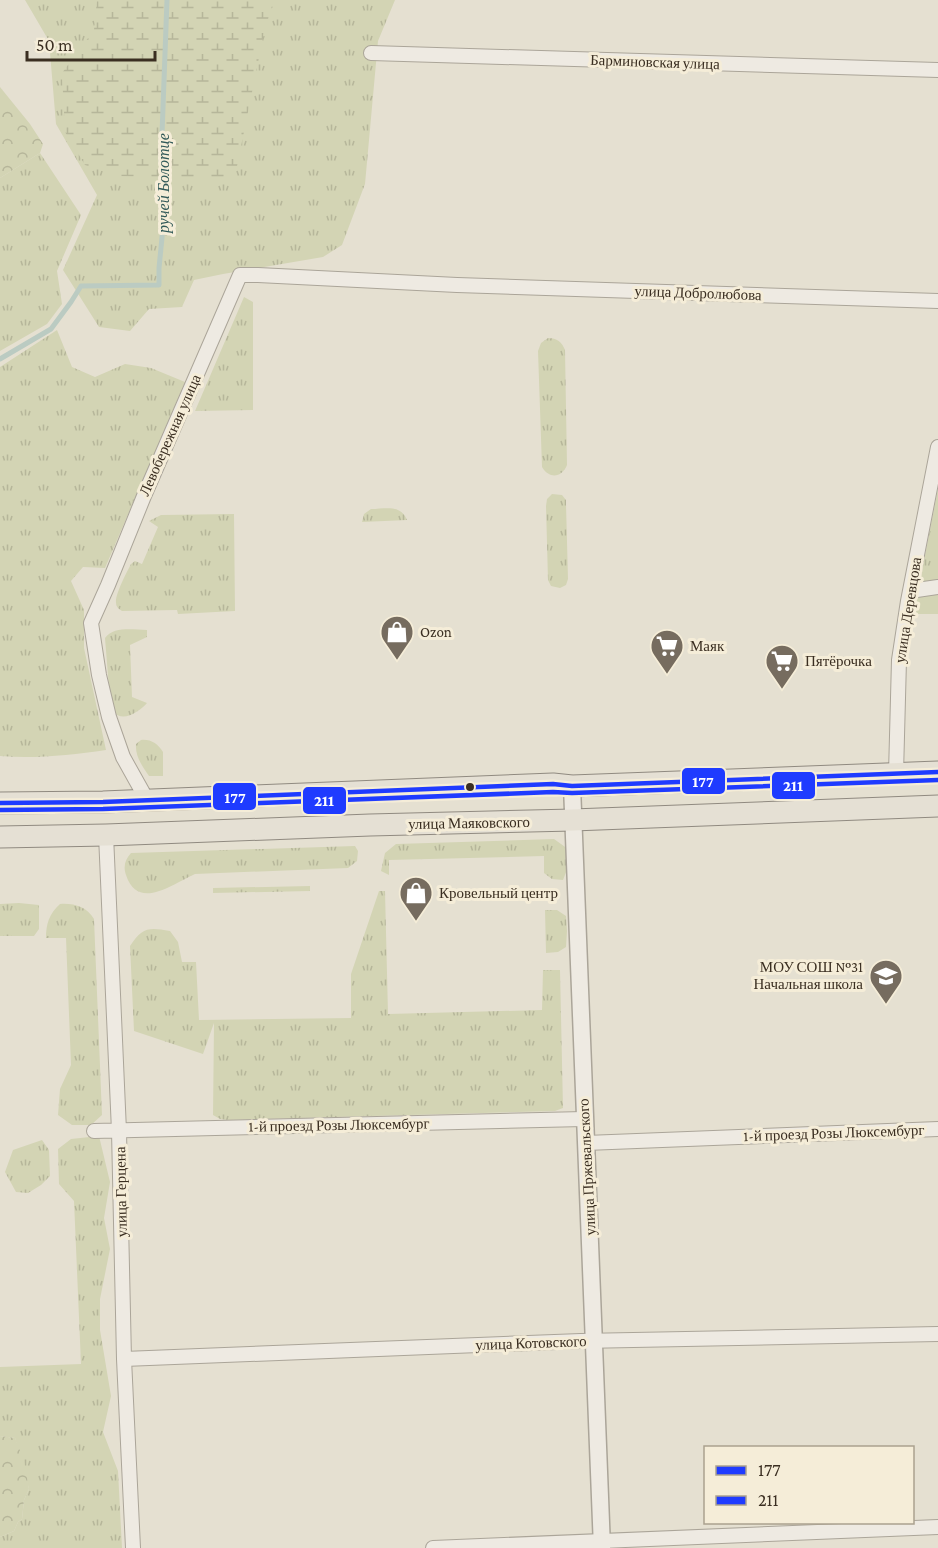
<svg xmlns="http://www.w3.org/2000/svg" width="938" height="1548" viewBox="0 0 938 1548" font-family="'Crimson Pro',serif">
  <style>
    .grass { fill: url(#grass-tufts) }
    .forest { fill: url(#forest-crowns) }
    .wetland { fill: url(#wetland-marsh) }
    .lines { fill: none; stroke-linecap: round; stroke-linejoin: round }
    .stream { stroke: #bbcbc2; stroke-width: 5 }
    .minor-casing { stroke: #aba599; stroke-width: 16 }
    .tertiary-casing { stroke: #aba599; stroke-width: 19 }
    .primary-casing { stroke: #908a80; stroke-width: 23 }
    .minor { stroke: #eeeae2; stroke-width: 14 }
    .tertiary { stroke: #eeeae2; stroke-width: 16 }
    .primary { stroke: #e5e0d4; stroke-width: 21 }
    .bus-1-casing { stroke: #f5edd8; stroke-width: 9 }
    .bus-2-casing { stroke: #f5edd8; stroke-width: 9 }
    .bus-1 { stroke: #1f3bff; stroke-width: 4.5 }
    .bus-2 { stroke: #1f3bff; stroke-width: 4.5 }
    .bus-dot { fill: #3a2e21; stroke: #f5edd8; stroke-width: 2 }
    .labels { text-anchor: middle; stroke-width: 6; stroke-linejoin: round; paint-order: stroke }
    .street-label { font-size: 15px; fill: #3a2e21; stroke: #f5edd8 }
    .poi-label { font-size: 15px; fill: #3a2e21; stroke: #f5edd8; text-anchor: start }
    .water-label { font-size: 16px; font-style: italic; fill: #315958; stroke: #f5edd8 }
    .line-badge { stroke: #f5edd8; stroke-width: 2 }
    .badge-label { font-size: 16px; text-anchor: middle; font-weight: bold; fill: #fff }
  </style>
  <defs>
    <pattern id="grass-tufts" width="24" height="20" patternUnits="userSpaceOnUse" patternTransform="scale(1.5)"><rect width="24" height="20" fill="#d3d4b4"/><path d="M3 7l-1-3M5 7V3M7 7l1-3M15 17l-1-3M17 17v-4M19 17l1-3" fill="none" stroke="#b6b69a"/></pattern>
    <pattern id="forest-crowns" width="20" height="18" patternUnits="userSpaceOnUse" patternTransform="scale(1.5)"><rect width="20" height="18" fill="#d3d4b4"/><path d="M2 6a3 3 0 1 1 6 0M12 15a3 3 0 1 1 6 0" fill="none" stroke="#b6b69a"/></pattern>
    <pattern id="wetland-marsh" width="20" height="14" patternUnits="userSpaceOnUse" patternTransform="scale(1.5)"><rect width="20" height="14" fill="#d3d4b4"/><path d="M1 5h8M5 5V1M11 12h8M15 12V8" fill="none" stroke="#b6b69a"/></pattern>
  </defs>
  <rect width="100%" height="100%" fill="#e5e0d1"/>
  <path class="grass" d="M 25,0 L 395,0 L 378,41 L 365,184 L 342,245 L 323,257 L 223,274 L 194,280 L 182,307 L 149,309 L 130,331 L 99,327 L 63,270 L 97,195 L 56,124 L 49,41 Z
    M 40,153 L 81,215 L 57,271 L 62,304 L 47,324 L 0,351 L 0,178 Z
    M 244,297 L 253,302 L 253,410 L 195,411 Z
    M 57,330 L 72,367 L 95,377 L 125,364 L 151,368 L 185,382 L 105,568 L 83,567 L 71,581 L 84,610 L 84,648 L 106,750 C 71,755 35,759 0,756 L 0,367 Z
    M 548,338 C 557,338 562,342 565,350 L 567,465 C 562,478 549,479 542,467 L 538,351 L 541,343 Z
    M 938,489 L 938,582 L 919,586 Z
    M 552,494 L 562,495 L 566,500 L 566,504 L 568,579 L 566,585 L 560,588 L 551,586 L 548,580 L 546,506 L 547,499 Z
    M 371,509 C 385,509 401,504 407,520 L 362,522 L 364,514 Z
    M 234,514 L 235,611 L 178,614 L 177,610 L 122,611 C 118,608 117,608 116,603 C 115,594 127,572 131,564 L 135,561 L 142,564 L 158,527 L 149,521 L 161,515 Z
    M 938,591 L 938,614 L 916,614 L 917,596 Z
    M 147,630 L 147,637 L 130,645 L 132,697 L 147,703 C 140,711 122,724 113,711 C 112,708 111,704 110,701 L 105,638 C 114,626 133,630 147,630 Z
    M 141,740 C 151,739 158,744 163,752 L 163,776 L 149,776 C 142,766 135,756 136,744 Z
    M 554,839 L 568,849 L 568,867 L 563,880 L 552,879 L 544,873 L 544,856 L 389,860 L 389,875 L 381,871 L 385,853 L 396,844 Z
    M 355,846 L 358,851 L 357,861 L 348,868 L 195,874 C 174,883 138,912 126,875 C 123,866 125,860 131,853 Z
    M 310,886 L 310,891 L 213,893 L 213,888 Z
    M 379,891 L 385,891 L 388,1014 L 542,1010 L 543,970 L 560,970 L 563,1108 L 555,1111 L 228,1120 L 220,1119 L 213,1115 L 214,1023 L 203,1054 L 134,1031 L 130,946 C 142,927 149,927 170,931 L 178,942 L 182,962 L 196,962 L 199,1020 L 351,1018 L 351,974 Z
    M 19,903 L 39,905 L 39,929 L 34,936 L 0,936 L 0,904 Z
    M 60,904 C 74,903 87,907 94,919 L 102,1115 L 91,1125 L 72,1125 L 58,1115 L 60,1089 L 71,1065 L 66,938 L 46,938 C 46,924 49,914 60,904 Z
    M 545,910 L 557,910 L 566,916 L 567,931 L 566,947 L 558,952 L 546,953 Z
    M 99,1136 L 110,1182 L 104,1218 L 110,1249 L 100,1299 L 100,1330 L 111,1396 L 103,1432 L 118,1471 L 122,1548 L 0,1548 L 0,1537 L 14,1531 L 18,1522 L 22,1519 L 24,1500 L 29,1489 L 15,1438 L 0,1436 L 0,1367 L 81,1364 L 74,1201 L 59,1184 L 58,1149 L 71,1139 Z
    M 42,1140 L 49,1150 L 50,1176 L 41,1185 L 28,1193 L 16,1192 L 5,1172 L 13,1150 Z"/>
  <path class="forest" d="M 0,87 L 30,124 L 43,144 L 40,153 L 0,178 Z
    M 0,1436 L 15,1438 L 24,1461 L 29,1489 L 24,1500 L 22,1519 L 18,1522 L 14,1531 L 0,1537 Z"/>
  <path class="wetland" d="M 97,0 L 275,0 L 265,28 L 235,176 L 198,179 L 118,176 L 85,165 L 65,132 L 62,73 L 94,30 Z"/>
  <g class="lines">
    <path class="stream" d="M 0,359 L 51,329 L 71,302 L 81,286 L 159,285 L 159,268 L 166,197 L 161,161 L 167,0"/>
    <g class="minor-casing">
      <path id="minor" d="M 371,53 L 938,70
        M 910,591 L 938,587
        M 896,774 L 899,660 L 908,601 L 938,447
        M 147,800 L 123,757 L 109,717 L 99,675 L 91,623 L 108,585 L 144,496 L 240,275 L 258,275 L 457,285 L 938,301
        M 106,835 L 119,1131 L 124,1359 L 133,1548
        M 94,1131 L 584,1119
        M 586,1143 L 938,1129
        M 124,1359 L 581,1341 L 938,1334
        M 433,1548 L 938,1527"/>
    </g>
    <g class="tertiary-casing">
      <path id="tertiary" d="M 572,786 L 602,1548"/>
    </g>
    <g class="primary-casing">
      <path id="primary" d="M 0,803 L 103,802 L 553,784 L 572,786 L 938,772
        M 0,837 L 106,835 L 370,825 L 573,820 L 938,806"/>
    </g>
    <use href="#minor" class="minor"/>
    <use href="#tertiary" class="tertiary"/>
    <use href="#primary" class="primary"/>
    <g class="bus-1-casing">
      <path id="bus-1" d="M 0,803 L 103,802 L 553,784 L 572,786 L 938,772"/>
    </g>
    <g class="bus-2-casing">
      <path id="bus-2" d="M 0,810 L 103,809 L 553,792 L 572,793 L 938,780"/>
    </g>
    <use href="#bus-1" class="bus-1"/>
    <use href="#bus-2" class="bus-2"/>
  </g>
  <defs>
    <g id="shop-pin" transform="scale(1.725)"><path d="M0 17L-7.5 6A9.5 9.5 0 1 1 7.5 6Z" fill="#766c5f" stroke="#f5edd8"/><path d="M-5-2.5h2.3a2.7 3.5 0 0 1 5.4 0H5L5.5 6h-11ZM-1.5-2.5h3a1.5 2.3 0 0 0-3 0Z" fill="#fff"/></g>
    <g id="supermarket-pin" transform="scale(1.725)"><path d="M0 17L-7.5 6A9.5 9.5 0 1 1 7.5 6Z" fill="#766c5f" stroke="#f5edd8"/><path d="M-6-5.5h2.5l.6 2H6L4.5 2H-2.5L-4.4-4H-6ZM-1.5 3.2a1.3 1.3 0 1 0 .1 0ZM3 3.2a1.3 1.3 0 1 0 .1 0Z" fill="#fff"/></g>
    <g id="school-pin" transform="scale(1.725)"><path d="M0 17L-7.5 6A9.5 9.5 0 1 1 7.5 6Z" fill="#766c5f" stroke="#f5edd8"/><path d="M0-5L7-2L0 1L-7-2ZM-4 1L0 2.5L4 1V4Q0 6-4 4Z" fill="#fff"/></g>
  </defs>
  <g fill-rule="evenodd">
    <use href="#shop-pin" x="397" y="632"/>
    <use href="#supermarket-pin" x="667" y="646"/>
    <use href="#supermarket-pin" x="782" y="661"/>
    <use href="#shop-pin" x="416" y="893"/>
    <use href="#school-pin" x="886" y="976"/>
  </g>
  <circle class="bus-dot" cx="470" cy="787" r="5"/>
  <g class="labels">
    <g class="street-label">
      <text transform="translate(655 62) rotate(2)" y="5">Барминовская улица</text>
      <text transform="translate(698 293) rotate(2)" y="5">улица Добролюбова</text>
      <text transform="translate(170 435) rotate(-66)" y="5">Левобережная улица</text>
      <text transform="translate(908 610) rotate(-81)" y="5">улица Деревцова</text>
      <text transform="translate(469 823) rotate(-1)" y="5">улица Маяковского</text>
      <text transform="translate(339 1125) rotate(-1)" y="5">1-й проезд Розы Люксембург</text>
      <text transform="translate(834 1133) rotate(-2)" y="5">1-й проезд Розы Люксембург</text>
      <text transform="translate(587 1167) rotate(-93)" y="5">улица Пржевальского</text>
      <text transform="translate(121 1192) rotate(-91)" y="5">улица Герцена</text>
      <text transform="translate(531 1343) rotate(-2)" y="5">улица Котовского</text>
    </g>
    <g class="poi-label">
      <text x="420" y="637">Ozon</text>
      <text x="690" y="651">Маяк</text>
      <text x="805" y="666">Пятёрочка</text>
      <text x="439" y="898">Кровельный центр</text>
      <text x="863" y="972" text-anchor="end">МОУ СОШ №31<tspan x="863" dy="17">Начальная школа</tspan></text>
    </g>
    <g class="water-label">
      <text transform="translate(163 183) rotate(-90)" y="6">ручей Болотце</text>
    </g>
  </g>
  <g class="line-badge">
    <rect x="681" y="767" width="45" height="28" rx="6" fill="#1f3bff"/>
    <rect x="771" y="771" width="45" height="29" rx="6" fill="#1f3bff"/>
    <rect x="212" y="782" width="45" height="29" rx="6" fill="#1f3bff"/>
    <rect x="302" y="786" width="45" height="29" rx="6" fill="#1f3bff"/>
  </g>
  <g class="badge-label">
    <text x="703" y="787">177</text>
    <text x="793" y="791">211</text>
    <text x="235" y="803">177</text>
    <text x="324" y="806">211</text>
  </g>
  <rect x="704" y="1446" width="210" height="78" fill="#f5edd8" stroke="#aaa18f" stroke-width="1.5"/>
  <rect x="716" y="1466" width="30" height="9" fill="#1f3bff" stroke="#aaa18f" stroke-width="1.5"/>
  <text x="758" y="1476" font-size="18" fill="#3a2e21">177</text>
  <rect x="716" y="1496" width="30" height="9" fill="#1f3bff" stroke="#aaa18f" stroke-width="1.5"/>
  <text x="758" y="1506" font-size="18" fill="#3a2e21">211</text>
  <path d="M27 51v9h128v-9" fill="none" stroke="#3a2e21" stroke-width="3"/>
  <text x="36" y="51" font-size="18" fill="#3a2e21" stroke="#f5edd8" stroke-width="4.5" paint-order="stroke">50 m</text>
</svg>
